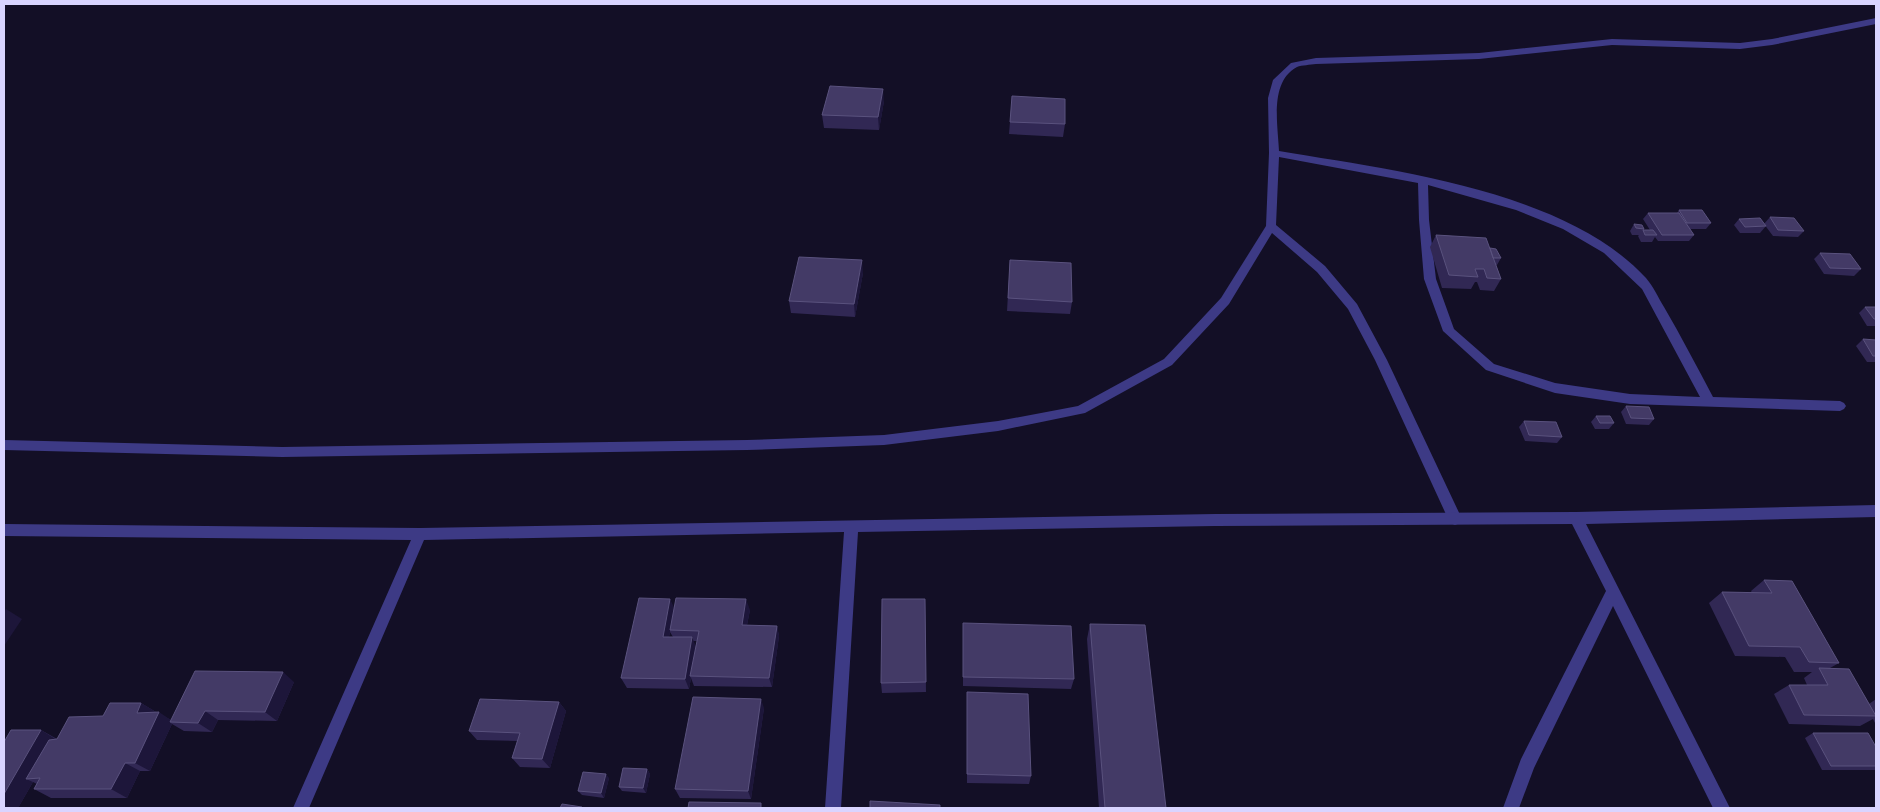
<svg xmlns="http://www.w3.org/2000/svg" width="1880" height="812" viewBox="0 0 1880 812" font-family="'DejaVu Sans',sans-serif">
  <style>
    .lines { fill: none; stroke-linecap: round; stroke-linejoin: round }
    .service { fill: #3d3a85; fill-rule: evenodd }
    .minor { fill: #3d3a85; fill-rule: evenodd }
    .wall { fill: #312854; fill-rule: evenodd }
    .shaded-wall { fill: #1d163a }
    .building { fill: #433a66; stroke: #5a527e }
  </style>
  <rect width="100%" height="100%" fill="#130f26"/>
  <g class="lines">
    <path class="service" d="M 1876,18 L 1876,24 L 1772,45 L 1740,49 L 1612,45 L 1479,59 L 1316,64 C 1310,65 1302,65 1297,67 C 1269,82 1278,125 1279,151 C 1391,170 1565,190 1646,278 C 1653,286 1658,297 1664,307 C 1681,336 1697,367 1713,397 L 1840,401 L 1844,403 L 1846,406 L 1844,409 L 1840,411 L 1630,404 L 1555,393 L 1486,370 L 1443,331 L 1424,279 L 1419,220 L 1418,183 L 1279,157 L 1276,225 L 1325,266 L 1357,304 L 1387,360 L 1462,519 L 1460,523 L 1455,525 L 1450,523 L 1375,360 L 1348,309 L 1317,272 L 1272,233 L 1229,304 L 1172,365 L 1085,413 L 998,431 L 884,445 L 747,450 L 282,457 L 4,450 L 4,440 L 282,447 L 747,440 L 884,435 L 998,421 L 1078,406 L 1164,359 L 1221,298 L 1266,226 L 1269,153 L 1268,98 L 1273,80 L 1291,63 L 1316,58 L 1479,53 L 1612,39 L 1740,43 L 1772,39 ZM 1428,185 L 1516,210 L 1563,229 L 1604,253 L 1642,289 L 1700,397 L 1630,394 L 1555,383 L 1494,364 L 1454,329 L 1436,279 L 1429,220 Z"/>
    <path class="minor" d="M 1876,505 L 1876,517 L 1586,524 L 1730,808 L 1713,808 L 1613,606 L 1534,768 L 1519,808 L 1503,808 L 1521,759 L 1606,591 L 1572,524 L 1215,526 L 858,532 L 841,808 L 825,808 L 844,532 L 424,540 L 309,808 L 293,808 L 411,540 L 4,536 L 4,524 L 420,528 L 1215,514 L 1576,512 Z"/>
  </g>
  <path class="wall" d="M 1012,96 L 1065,124 L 1063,137 L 1009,134 Z
    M 884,101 L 879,130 L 824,128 L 822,115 Z
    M 1679,210 L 1711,223 L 1706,229 L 1690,229 L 1694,235 L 1689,241 L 1658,241 L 1655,237 L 1652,242 L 1641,242 L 1638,236 L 1639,235 L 1632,235 L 1630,231 L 1634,224 L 1644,229 L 1644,230 L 1650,230 L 1643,219 L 1648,213 L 1677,213 Z
    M 1770,217 L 1804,231 L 1798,237 L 1773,236 L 1764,224 Z
    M 1739,219 L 1766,226 L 1760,233 L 1740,233 L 1734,225 Z
    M 1436,235 L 1490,248 L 1501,258 L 1497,265 L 1496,265 L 1501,279 L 1494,291 L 1480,290 L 1477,282 L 1475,282 L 1471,289 L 1442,288 L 1430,247 Z
    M 1820,253 L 1861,269 L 1854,276 L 1824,274 L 1814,259 Z
    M 1010,260 L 1072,302 L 1070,314 L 1007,311 Z
    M 863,273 L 855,317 L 791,313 L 789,301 Z
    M 1865,307 L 1876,307 L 1876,326 L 1867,326 L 1859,313 Z
    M 1863,339 L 1876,340 L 1876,362 L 1867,362 L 1856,346 Z
    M 1626,406 L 1654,419 L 1649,425 L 1626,424 L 1621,412 Z
    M 1596,416 L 1614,423 L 1609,429 L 1595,429 L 1591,422 Z
    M 1524,421 L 1562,437 L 1557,443 L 1525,441 L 1519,427 Z
    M 1764,580 L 1839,663 L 1830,668 L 1869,704 L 1876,699 L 1876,725 L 1873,719 L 1860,726 L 1789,724 L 1774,694 L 1789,685 L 1807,685 L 1804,678 L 1812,672 L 1794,672 L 1785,657 L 1735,656 L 1709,603 L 1722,592 L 1752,593 L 1751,591 Z
    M 925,599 L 926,692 L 882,693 L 881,683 Z
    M 674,608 L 750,610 L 747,625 L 777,626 L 779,636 L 772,687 L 694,686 L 691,678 L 689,689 L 627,688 L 621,678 ZM 670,632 L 673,637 L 669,637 ZM 693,641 L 697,641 L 696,647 Z
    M 1090,624 L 1166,808 L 1099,808 L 1087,639 Z
    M 963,634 L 1074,679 L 1071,689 L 963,686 Z
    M 294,682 L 277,721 L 218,720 L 212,732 L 184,731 L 172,724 L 150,771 L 140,771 L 127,798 L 51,798 L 34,789 L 37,784 L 33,782 L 18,808 L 41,730 L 57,739 L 103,716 L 141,703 L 156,712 L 171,720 Z
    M 967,692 L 1031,776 L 1029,784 L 967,783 Z
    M 559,702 L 566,711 L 550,768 L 520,767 L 512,758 L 517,741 L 477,740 L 469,731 Z
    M 764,708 L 751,799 L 680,798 L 675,789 Z
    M 1813,733 L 1876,747 L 1876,770 L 1822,770 L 1805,738 Z
    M 647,769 L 650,774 L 646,793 L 622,791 L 619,787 Z
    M 609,778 L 604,798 L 582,795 L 578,791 Z"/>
  <path class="shaded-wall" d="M 883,89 L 884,101 L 879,130 L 878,117 Z
    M 862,260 L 863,273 L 855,317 L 854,304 Z
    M 670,599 L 675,609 L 670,630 L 670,632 L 667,647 L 663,637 Z
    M 746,599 L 750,610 L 745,635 L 742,625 Z
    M 6,609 L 22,619 L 4,646 L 4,612 Z
    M 777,626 L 779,636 L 772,687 L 769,678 Z
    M 692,637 L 696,647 L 690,676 L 691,678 L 689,689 L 685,679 Z
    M 283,672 L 294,682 L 277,721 L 265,712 Z
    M 761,699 L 764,708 L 751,799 L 748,791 Z
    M 559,702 L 566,711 L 550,768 L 542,759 Z
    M 141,703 L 156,712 L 137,713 Z
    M 205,711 L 218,720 L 212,732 L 198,723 Z
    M 159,712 L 174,722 L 170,722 L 172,724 L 150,771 L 135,763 Z
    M 41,730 L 57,740 L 26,779 L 33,782 L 18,808 L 4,808 L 4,794 Z
    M 125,763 L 140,771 L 127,798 L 111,789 Z
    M 647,769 L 650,774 L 646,793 L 643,788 Z
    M 606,774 L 609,778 L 604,798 L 601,793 Z"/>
  <path class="building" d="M 830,86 L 883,89 L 878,117 L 822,115 Z
    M 1012,96 L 1065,99 L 1065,124 L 1010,122 Z
    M 1679,210 L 1702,210 L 1711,223 L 1687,223 Z
    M 1648,213 L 1679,213 L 1694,235 L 1662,235 Z
    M 1770,217 L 1794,218 L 1804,231 L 1778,230 Z
    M 1760,218 L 1766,226 L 1745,227 L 1739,219 Z
    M 1634,224 L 1642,225 L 1644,229 L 1636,228 Z
    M 1643,230 L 1653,230 L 1657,235 L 1645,235 Z
    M 1436,235 L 1486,238 L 1501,279 L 1487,278 L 1484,269 L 1475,269 L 1478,277 L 1449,275 Z
    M 1490,248 L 1496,249 L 1501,258 L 1493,258 Z
    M 1820,253 L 1850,254 L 1861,269 L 1830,268 Z
    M 799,257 L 862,260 L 854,304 L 789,301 Z
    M 1010,260 L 1071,263 L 1072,302 L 1008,298 Z
    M 1865,307 L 1876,307 L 1876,319 L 1874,319 Z
    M 1863,339 L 1876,340 L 1876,356 L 1873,356 Z
    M 1626,406 L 1649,407 L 1654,419 L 1631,418 Z
    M 1596,416 L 1610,416 L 1614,423 L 1600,423 Z
    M 1524,421 L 1556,422 L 1562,437 L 1529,435 Z
    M 1764,580 L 1792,581 L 1839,663 L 1809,662 L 1800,647 L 1749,646 L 1722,592 L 1772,593 Z
    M 639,598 L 670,599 L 663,637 L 692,637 L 685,679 L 621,678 Z
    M 676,598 L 746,599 L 742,625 L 777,626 L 769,678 L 690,676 L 699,631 L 670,630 Z
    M 882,599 L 925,599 L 926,682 L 881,683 Z
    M 963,623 L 1071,626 L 1074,679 L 963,677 Z
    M 1090,624 L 1145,625 L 1166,808 L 1105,808 Z
    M 1819,668 L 1849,669 L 1876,716 L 1804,715 L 1789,685 L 1828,685 Z
    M 195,671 L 283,672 L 265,712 L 205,711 L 198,723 L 170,722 Z
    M 967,692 L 1028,694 L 1031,776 L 967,774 Z
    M 693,697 L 761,699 L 748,791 L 675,789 Z
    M 480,699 L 559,702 L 542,759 L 512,758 L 520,733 L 469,731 Z
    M 110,703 L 141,703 L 137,713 L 159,712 L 135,763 L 125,763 L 111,789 L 34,789 L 40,778 L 26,779 L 49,740 L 57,739 L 69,717 L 103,716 Z
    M 11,730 L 41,730 L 4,794 L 4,742 Z
    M 1813,733 L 1868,733 L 1876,747 L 1876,766 L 1831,766 Z
    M 623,768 L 647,769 L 643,788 L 619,787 Z
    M 583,772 L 606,774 L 601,793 L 578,791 Z
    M 870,801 L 940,805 L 940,808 L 870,808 Z
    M 689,802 L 761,803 L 761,808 L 688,808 Z
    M 562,804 L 582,807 L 581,808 L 560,808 Z"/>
  <rect width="1880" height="812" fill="none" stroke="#d9d4ff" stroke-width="10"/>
</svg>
